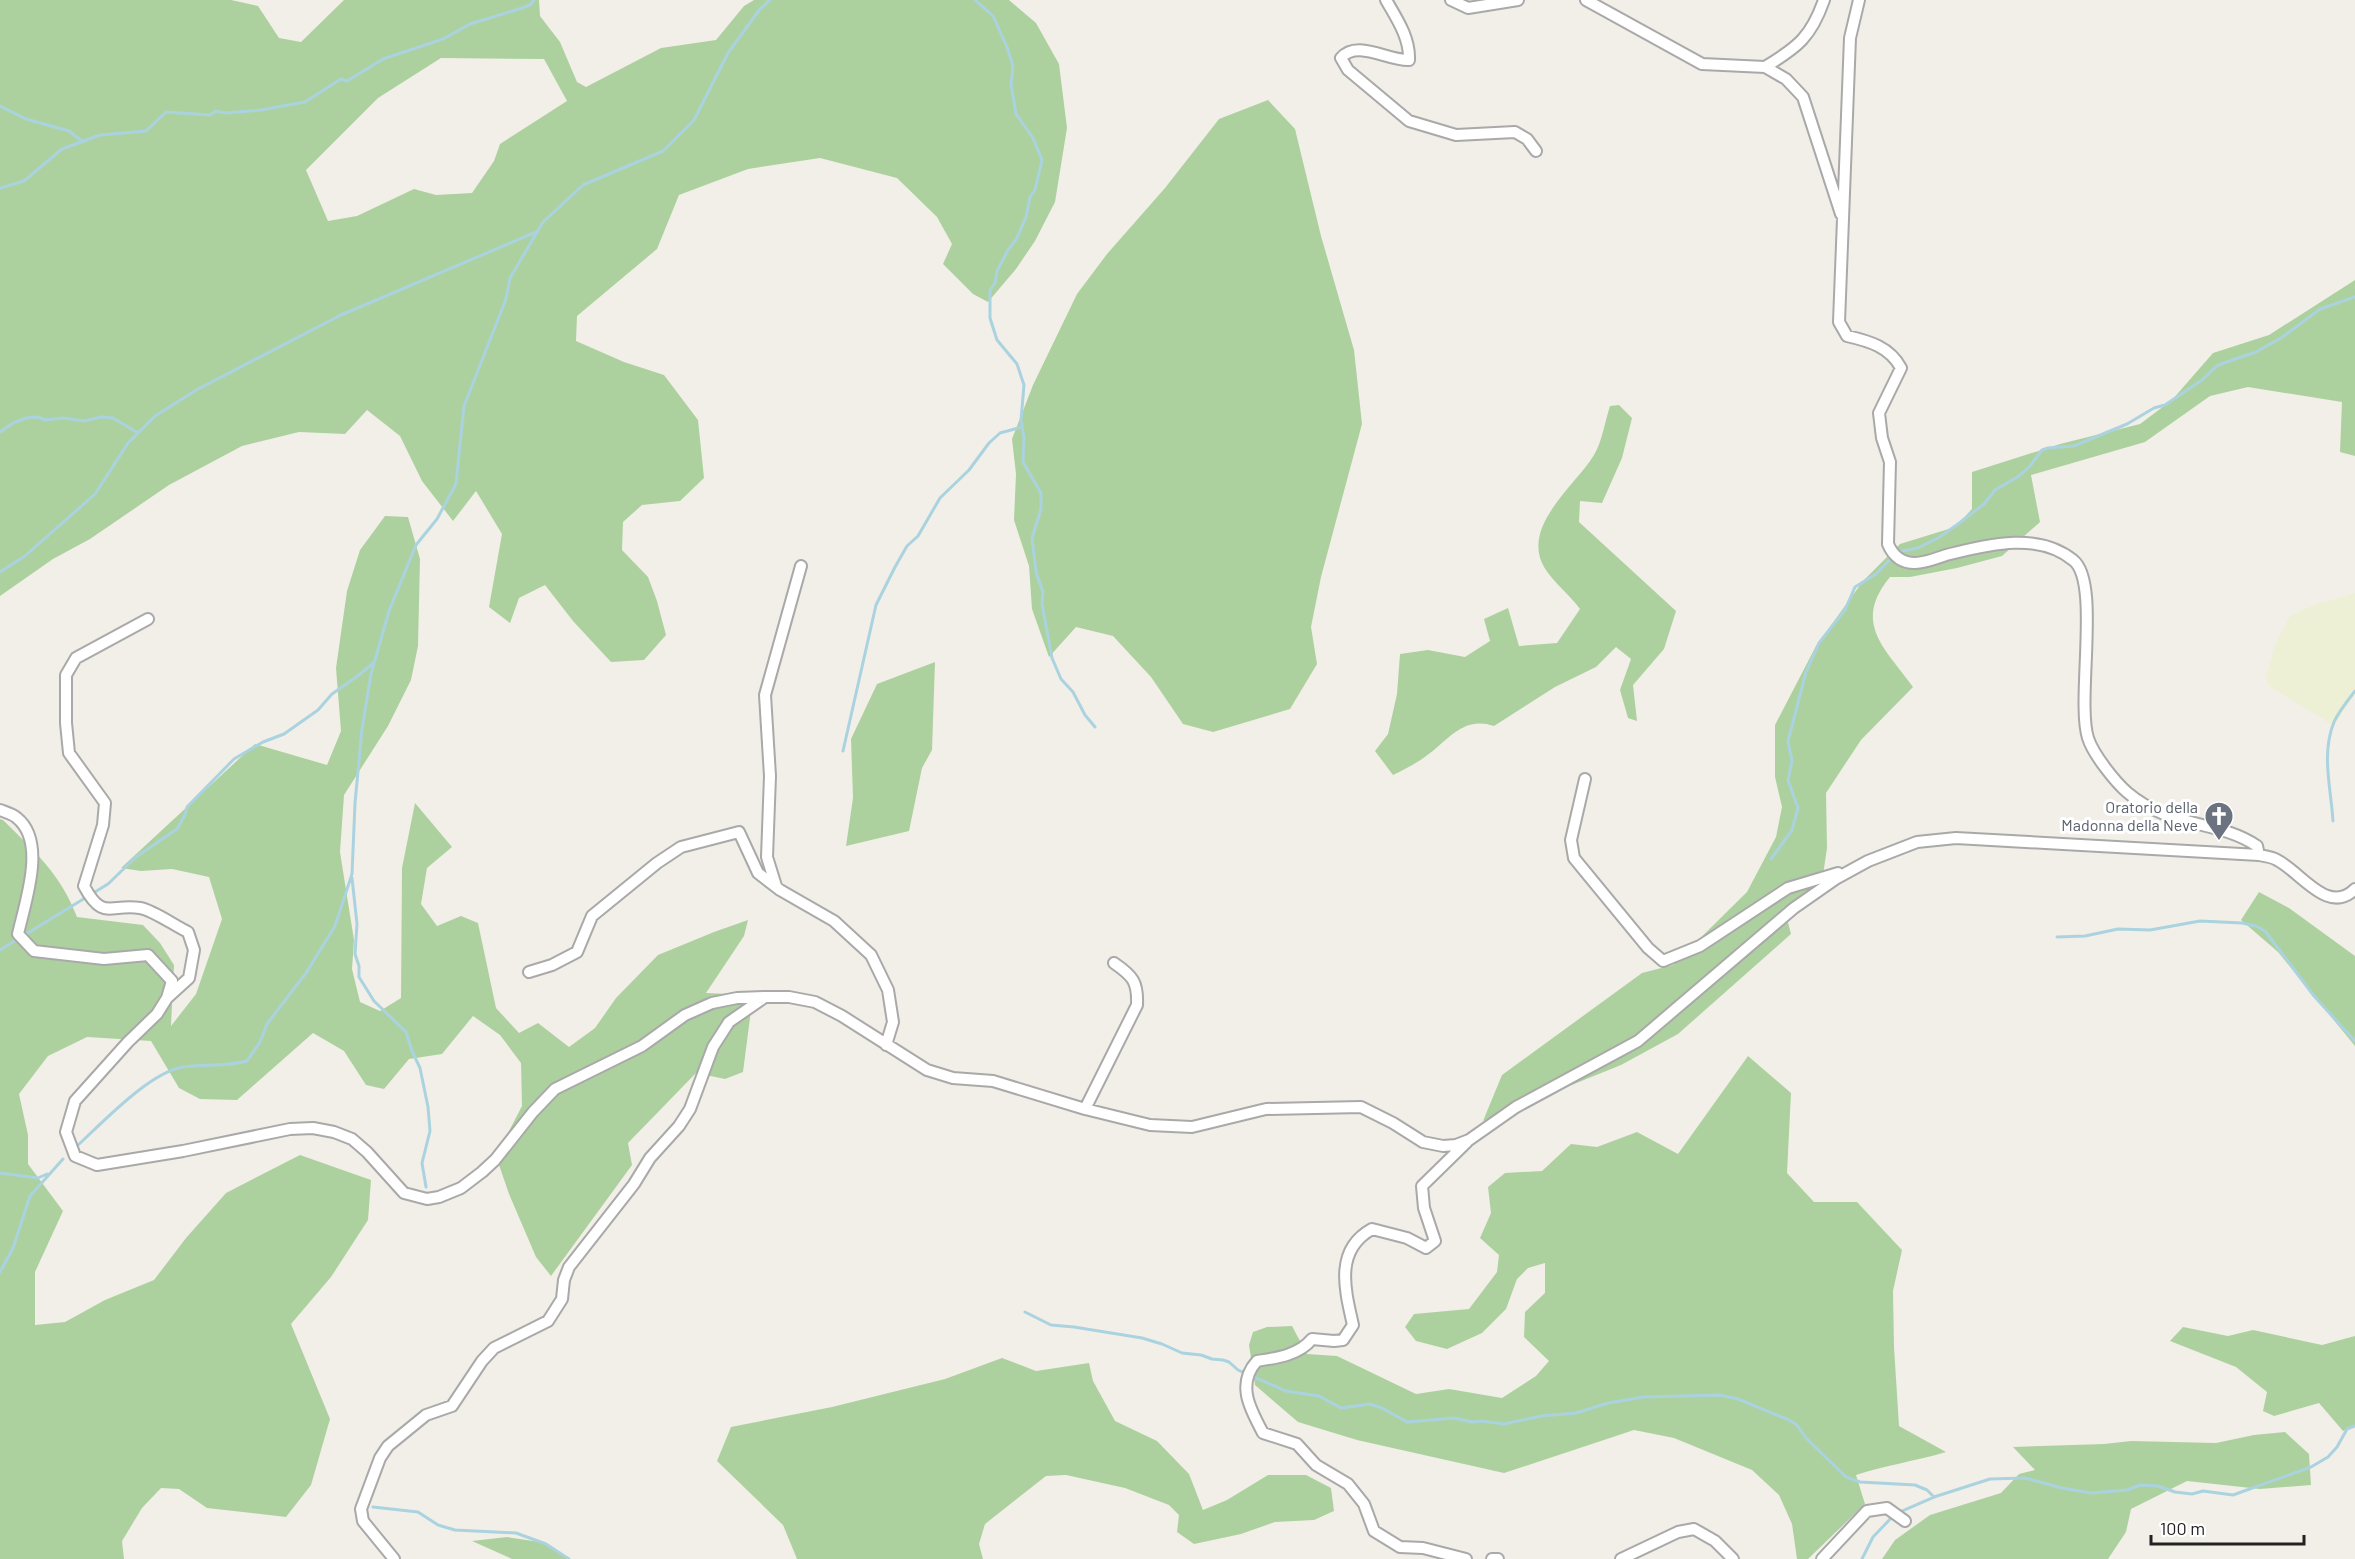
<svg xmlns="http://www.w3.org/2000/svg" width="2355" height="1559" viewBox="0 0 2355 1559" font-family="Barlow,sans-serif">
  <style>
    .farmland { fill: #eef0d5 }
    .forest { fill: #add19e; fill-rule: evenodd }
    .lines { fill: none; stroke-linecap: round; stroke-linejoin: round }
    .stream { stroke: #aad3df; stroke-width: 3 }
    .minor-casing { stroke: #a9a9a9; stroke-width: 14 }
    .minor { stroke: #fff; stroke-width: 10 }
    .labels { text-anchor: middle; stroke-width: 6; stroke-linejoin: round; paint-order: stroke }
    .worship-label { font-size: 16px; fill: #5b616d; stroke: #fff; text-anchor: end }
  </style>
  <rect width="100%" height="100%" fill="#f2efe9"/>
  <path class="farmland" d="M 2355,593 L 2355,694 L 2334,726 L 2269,686 L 2266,678 L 2275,645 L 2290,616 L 2314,605 Z"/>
  <path class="forest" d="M 0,0 L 231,0 L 258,6 L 279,38 L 301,42 L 344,0 L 539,0 L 540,16 L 560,42 L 577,82 L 586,87 L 661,48 L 716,40 L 744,6 L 754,0 L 1009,0 L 1036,23 L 1059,64 L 1067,128 L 1055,202 L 1035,241 L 1016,269 L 988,302 L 973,294 L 943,264 L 952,244 L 937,217 L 897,178 L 820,158 L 748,169 L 679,195 L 657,249 L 577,316 L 576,341 L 624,362 L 664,375 L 698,420 L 704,478 L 680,501 L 642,505 L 623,522 L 622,550 L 648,577 L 657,601 L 666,635 L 644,660 L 611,662 L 573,621 L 545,585 L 519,598 L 510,623 L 489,607 L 502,534 L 476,491 L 453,521 L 422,481 L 400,436 L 367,410 L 345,434 L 299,432 L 242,446 L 169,485 L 90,539 L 53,559 L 0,596 ZM 441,58 L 544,59 L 567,101 L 500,144 L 494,161 L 472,193 L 436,195 L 414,189 L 357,216 L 328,221 L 306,170 L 378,98 Z
    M 1268,100 L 1295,129 L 1321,236 L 1354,350 L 1362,424 L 1321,577 L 1311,627 L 1317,664 L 1290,709 L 1213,732 L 1183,724 L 1151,677 L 1113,636 L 1076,627 L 1049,657 L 1032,609 L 1029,566 L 1014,520 L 1016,474 L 1012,439 L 1033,385 L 1077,294 L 1107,254 L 1165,188 L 1219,119 Z
    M 2355,280 L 2355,456 L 2340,452 L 2342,402 L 2248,387 L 2210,396 L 2145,442 L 2031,475 L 2040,522 L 2002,556 L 1957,568 L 1910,577 L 1890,577 C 1852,623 1885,648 1913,687 L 1861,740 L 1826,793 L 1827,848 L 1822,882 L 1785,911 L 1791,934 L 1678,1034 L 1621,1065 L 1483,1121 L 1502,1075 L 1642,973 L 1673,965 L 1747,892 L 1776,837 L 1782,807 L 1775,777 L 1775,725 L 1816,646 L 1863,581 L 1900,544 L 1955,527 L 1972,509 L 1972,472 L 2060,444 L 2140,424 L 2172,400 L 2213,353 L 2269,335 Z
    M 1619,405 L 1632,418 L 1622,458 L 1602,503 L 1580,501 L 1579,522 L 1676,611 L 1664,649 L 1633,685 L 1637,721 L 1628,718 L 1620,690 L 1631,659 L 1616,647 L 1596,667 L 1555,687 L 1494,726 C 1461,715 1447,743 1422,759 C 1413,765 1403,770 1393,775 L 1375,751 L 1388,734 L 1397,694 L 1400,654 L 1428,650 L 1465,657 L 1490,641 L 1484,619 L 1508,608 L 1519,646 L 1557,643 L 1580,609 C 1570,595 1553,582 1544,567 C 1521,526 1575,486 1594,455 C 1602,442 1605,421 1610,406 Z
    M 385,516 L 408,517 L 420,559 L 418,646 L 411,680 L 388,726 L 344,795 L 340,852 L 354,940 L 352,969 L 360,1002 L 380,1011 L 401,998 L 402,868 L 415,803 L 452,847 L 427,868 L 421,904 L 437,926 L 461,916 L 478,923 L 496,1008 L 519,1033 L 538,1023 L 569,1047 L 595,1028 L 616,998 L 658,955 L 714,932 L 748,920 L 744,936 L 706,993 L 753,995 L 743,1072 L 725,1079 L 696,1073 L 628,1143 L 632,1165 L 551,1276 L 536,1257 L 509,1194 L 496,1156 L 522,1106 L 521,1063 L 500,1035 L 473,1016 L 442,1054 L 409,1059 L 384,1089 L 366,1085 L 344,1051 L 313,1033 L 237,1100 L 200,1099 L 179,1088 L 151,1041 L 87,1037 L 48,1056 L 19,1094 L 28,1135 L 28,1164 L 63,1211 L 35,1272 L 35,1325 L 65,1322 L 105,1300 L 154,1280 L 186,1238 L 226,1193 L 300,1155 L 371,1180 L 368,1220 L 331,1277 L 291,1324 L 330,1419 L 311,1485 L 286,1517 L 207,1508 L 179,1489 L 161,1488 L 142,1508 L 122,1541 L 124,1559 L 0,1559 L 0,819 L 3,820 C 36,853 60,873 77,917 L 143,925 L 160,943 L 174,965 L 171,1026 L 196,994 L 222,919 L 209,877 L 172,869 L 141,871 L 121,868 L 255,744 L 327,765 L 341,731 L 336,668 L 347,591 L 360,550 Z
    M 935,662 L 932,750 L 922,768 L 909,831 L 846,846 L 853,798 L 851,739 L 877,684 Z
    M 2259,892 L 2289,908 L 2355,956 L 2355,1046 L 2278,952 L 2241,920 Z
    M 1748,1056 L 1791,1093 L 1787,1173 L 1814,1202 L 1857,1202 L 1902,1250 L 1893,1291 L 1894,1347 L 1899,1426 L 1946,1452 C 1916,1461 1886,1465 1856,1475 L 1865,1504 L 1808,1559 L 1797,1559 L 1792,1524 L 1779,1495 L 1752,1470 L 1674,1438 L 1634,1430 L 1504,1473 L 1357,1440 L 1298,1422 L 1255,1385 L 1249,1345 L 1253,1332 L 1267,1327 L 1292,1326 L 1307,1354 L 1337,1356 L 1416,1394 L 1449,1389 L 1502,1398 L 1536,1376 L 1549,1361 L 1524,1337 L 1525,1312 L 1545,1293 L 1545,1263 L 1528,1268 L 1517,1279 L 1506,1309 L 1482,1333 L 1447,1349 L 1416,1341 L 1405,1327 L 1414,1314 L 1469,1309 L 1497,1272 L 1499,1255 L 1480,1238 L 1491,1213 L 1488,1187 L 1505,1173 L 1542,1171 L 1571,1144 L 1597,1147 L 1637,1132 L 1678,1154 Z
    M 2183,1327 L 2228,1336 L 2253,1330 L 2322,1345 L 2355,1336 L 2355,1426 L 2343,1431 L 2319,1403 L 2274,1416 L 2263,1411 L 2267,1392 L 2236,1367 L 2170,1341 Z
    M 1002,1358 L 1036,1371 L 1089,1363 L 1093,1381 L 1115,1421 L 1157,1441 L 1189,1474 L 1203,1510 L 1227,1500 L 1268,1475 L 1306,1475 L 1331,1488 L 1334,1511 L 1314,1520 L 1275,1522 L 1241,1534 L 1194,1544 L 1177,1532 L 1179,1515 L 1169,1505 L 1125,1488 L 1066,1475 L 1046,1476 L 985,1524 L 979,1544 L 983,1559 L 797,1559 L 783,1525 L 717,1461 L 731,1427 L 832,1407 L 945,1379 Z
    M 2285,1432 L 2309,1454 L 2311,1485 L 2260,1489 L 2187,1481 L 2131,1509 L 2126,1532 L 2108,1559 L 1882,1559 L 1895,1540 L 1930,1515 L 2001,1493 L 2019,1474 L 2035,1470 L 2013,1447 L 2104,1444 L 2131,1441 L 2216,1443 L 2254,1435 Z
    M 507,1537 L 546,1543 L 569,1559 L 512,1559 L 472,1541 Z"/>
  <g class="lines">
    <path class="stream" d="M 975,0 L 993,16 L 1007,47 L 1013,66 L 1011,84 L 1016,114 L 1033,138 L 1042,160 L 1035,190 L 1030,197 L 1026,217 L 1017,238 L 1008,250 L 997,271 L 995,283 L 990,290 L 990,318 L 997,340 L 1017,364 L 1024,385 L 1021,420 L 1024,438 L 1023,462 L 1041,493 L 1041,509 L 1032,538 L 1036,572 L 1043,592 L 1042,604 L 1052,658 L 1061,679 L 1073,692 L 1085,715 L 1095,727
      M 0,106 L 26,119 L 69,131 L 83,142
      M 0,188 L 24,181 L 62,149 L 100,135 L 146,131 L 166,112 L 210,115 L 216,111 L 225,113 L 261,110 L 305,102 L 341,79 L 347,81 L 383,59 L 443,39 L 470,24 L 519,9 L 530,5 L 534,0
      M 0,432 L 13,423 L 26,418 L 38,417 L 45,420 L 63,418 L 84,421 L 101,417 L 113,418 L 138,433
      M 0,572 L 25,556 L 95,494 L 128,443 L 155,416 L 198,389 L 341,315 L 536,232
      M 843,751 L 876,605 L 895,567 L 907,546 L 918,536 L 940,498 L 969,470 L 989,443 L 1000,433 L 1022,427
      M 2333,821 C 2331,788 2321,754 2334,722 C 2339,711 2348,700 2355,691
      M 1771,859 L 1792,830 L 1798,808 L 1788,780 L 1792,761 L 1788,741 L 1806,672 L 1819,643 L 1845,610 L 1855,587 L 1876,574 L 1897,552 L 1918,548 L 1938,538 L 1958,524 L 1984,504 L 1995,490 L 2019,476 L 2030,466 L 2042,450 L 2048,448 L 2074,446 L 2127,424 L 2154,408 L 2165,405 L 2202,380 L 2218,365 L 2256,352 L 2281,338 L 2320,309 L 2355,297
      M 352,878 L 357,924 L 355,954 L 359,966 L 359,977 L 374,1001 L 406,1032 L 412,1051 L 420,1068 L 428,1107 L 430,1131 L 422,1163 L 426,1187
      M 2057,937 L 2085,936 L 2118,929 L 2150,930 L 2200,921 L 2242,923 L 2256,926 L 2265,931 L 2314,996 L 2355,1041
      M 0,950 L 108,884 L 136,857 L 177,829 L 185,815 L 187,807 L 234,759 L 263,742 L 284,734 L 318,710 L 332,694 L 359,675 L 373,663
      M 77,1146 C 102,1123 150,1072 183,1067 C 205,1064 226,1067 247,1061 L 260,1042 L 267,1024 L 306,973 L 335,926 L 352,874 L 355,803 L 362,729 L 371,674 L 389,611 L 416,545 L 437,519 L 456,484 L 464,406 L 497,322 L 506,299 L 510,278 L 543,222 L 583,185 L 663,151 L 694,120 L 728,53 L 760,9 L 770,0
      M 0,1173 L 38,1178 L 47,1174
      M 0,1272 L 13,1248 L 30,1196 L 63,1159
      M 1025,1312 L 1051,1325 L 1074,1327 L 1142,1338 L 1162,1344 L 1182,1353 L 1201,1355 L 1212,1359 L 1223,1360 L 1229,1362 L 1238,1370 L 1286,1391 L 1319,1396 L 1341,1408 L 1370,1404 L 1382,1408 L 1407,1422 L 1454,1418 L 1472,1422 L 1481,1421 L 1504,1424 L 1541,1416 L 1576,1413 L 1608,1403 L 1644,1397 L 1720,1395 L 1738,1399 L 1789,1420 L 1797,1425 L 1806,1438 L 1846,1477 L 1860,1482 L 1915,1485 L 1927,1490 L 1934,1497
      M 373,1507 L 418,1512 L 438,1525 L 455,1530 L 516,1533 L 546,1544 L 569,1559
      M 1862,1559 L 1873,1537 L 1895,1514 L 1934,1497 L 1990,1479 L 2025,1478 L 2062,1488 L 2091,1493 L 2127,1490 L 2140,1485 L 2158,1486 L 2175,1492 L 2192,1494 L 2203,1491 L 2233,1495 L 2311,1467 L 2328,1457 L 2337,1447 L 2347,1429 L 2355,1426"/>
    <g class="minor-casing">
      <path id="minor" d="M 1386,0 C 1397,19 1410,38 1409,60 C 1388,61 1357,39 1341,58 L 1348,70 L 1409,121 L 1456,135 L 1515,132 L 1527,139 L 1536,151
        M 1451,0 L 1468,8 L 1518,0
        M 1586,0 L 1702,64 L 1765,67 L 1786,79 L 1803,97 L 1841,214
        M 1859,0 L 1850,38 L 1839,322 L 1847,336 C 1869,341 1890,347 1901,368 L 1879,413 L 1882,438 L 1890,462 L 1888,544 C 1893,556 1902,563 1915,563 C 1925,563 1937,558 1946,555 C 1987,545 2037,531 2073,560 C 2101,581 2076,700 2088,738 C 2093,754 2115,782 2128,793 C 2169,828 2219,820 2257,846 L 2259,855
        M 1765,67 C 1798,47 1811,37 1824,0
        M 148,619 L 76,658 L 66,675 L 66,723 L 69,753 L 105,803 L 103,825 L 84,886 C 103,922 111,903 140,908 C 153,910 175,926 188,932 L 194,950 L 189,978 L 167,998
        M 1585,779 L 1571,840 L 1574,858 L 1648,948 L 1663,961 L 1700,946 L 1788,888 L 1838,873
        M 0,810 C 5,812 13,814 17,818 C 47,842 25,902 18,934 L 34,951 L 104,959 L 148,955 L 172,981 L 167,998 L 157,1014 L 128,1042 L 75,1101 L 66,1132 L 75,1156 L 97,1165 L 183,1151 L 290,1129 L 313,1128 L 334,1132 L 352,1139 L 367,1152 L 404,1193 L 427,1199 L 439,1197 L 461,1188 L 482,1172 L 495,1160 L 533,1112 L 555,1089 L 642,1046 L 685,1015 L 712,1003 L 737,998 L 765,997 L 789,997 L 815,1002 L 842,1016 L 927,1070 L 953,1078 L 993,1081 L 1085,1109 L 1150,1125 L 1192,1127 L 1266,1109 L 1361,1107 L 1393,1123 L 1423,1142 L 1443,1146 L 1456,1145 L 1469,1140 L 1516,1107 L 1638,1041 L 1794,908 L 1837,878 L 1868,861 L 1917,842 L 1956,838 L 2259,855 C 2265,856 2272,857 2277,860 C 2301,872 2328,916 2355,889
        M 776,886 L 767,857 L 770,776 L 765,695 L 801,566
        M 529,972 L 552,965 L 577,952 L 592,916 L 657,863 L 681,847 L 739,832 L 758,873 L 780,890 L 834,921 L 871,955 L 888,990 L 893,1022 L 886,1045
        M 1085,1109 L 1137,1005 C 1138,982 1133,976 1114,963
        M 394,1559 L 363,1521 L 361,1509 L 380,1458 L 388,1446 L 426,1415 L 452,1406 L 482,1361 L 494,1348 L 548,1321 L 562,1299 L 564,1280 L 569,1267 L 634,1184 L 650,1158 L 679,1126 L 690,1109 L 713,1047 L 729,1022 L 765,997
        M 1466,1559 L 1423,1548 L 1400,1547 L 1374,1531 L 1364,1504 L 1348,1484 L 1316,1465 L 1297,1444 L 1263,1433 C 1250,1409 1236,1384 1257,1361 C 1277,1358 1299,1355 1312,1339 L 1334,1341 L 1343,1340 L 1353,1325 C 1345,1290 1334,1250 1372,1229 L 1407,1238 L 1426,1248 L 1435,1241 L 1424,1208 L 1422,1186 L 1467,1142
        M 1492,1559 L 1498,1559
        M 1621,1559 L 1678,1532 L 1694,1529 L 1715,1541 L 1733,1559
        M 1822,1559 L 1867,1511 L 1887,1508 L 1905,1521"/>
    </g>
    <use href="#minor" class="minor"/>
  </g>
  <defs>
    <g id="church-pin" transform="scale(1.5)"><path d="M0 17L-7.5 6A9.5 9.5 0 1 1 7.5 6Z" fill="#6b7280" stroke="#fff"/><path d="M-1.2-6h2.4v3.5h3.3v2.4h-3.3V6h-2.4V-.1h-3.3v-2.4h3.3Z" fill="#fff"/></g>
  </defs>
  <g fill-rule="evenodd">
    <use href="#church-pin" x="2219" y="816"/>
  </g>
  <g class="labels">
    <g class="worship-label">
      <text x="2198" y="813">Oratorio della<tspan x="2198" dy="18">Madonna della Neve</tspan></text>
    </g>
  </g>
  <path d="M2151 1535v9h153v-9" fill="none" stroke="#222222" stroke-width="3"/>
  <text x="2160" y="1535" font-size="18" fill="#222222" stroke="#ffffff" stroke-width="4.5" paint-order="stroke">100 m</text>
</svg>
